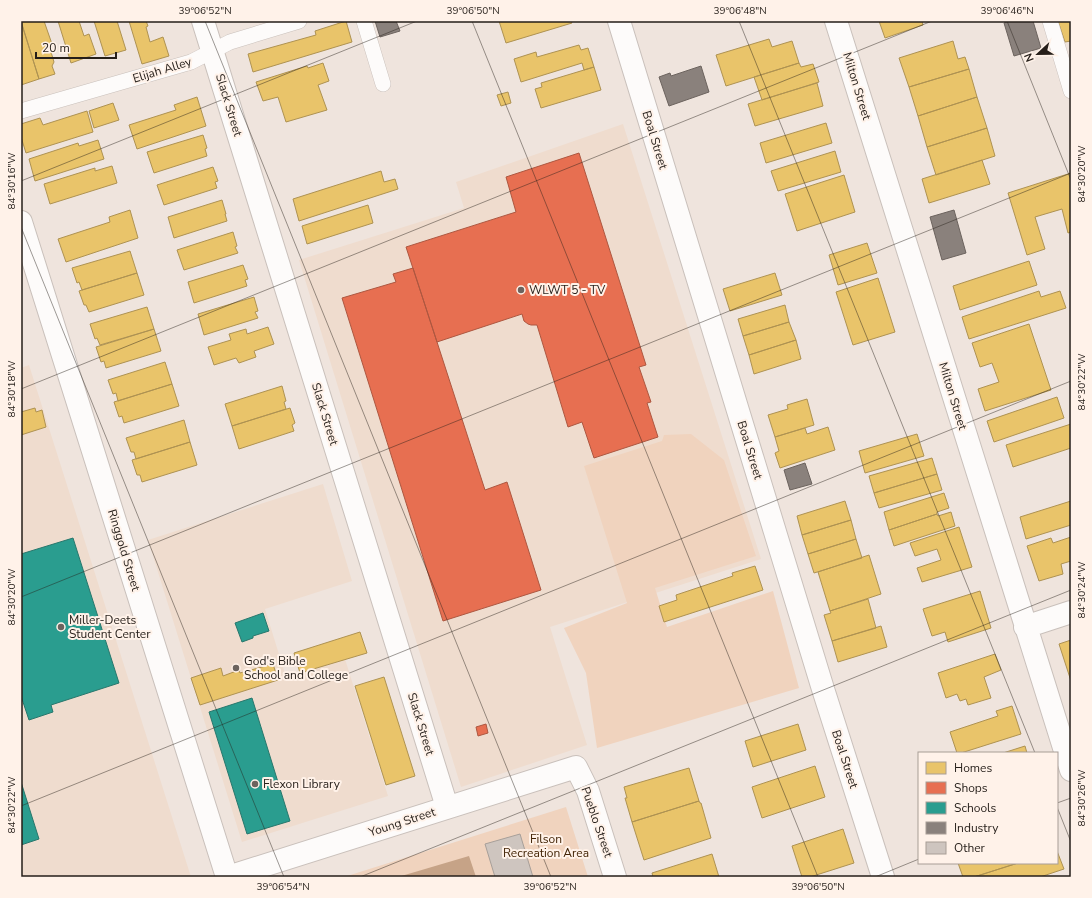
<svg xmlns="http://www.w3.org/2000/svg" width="1092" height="898" viewBox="0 0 1092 898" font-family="'Nunito Sans',sans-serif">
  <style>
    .built { fill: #efdcce }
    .green { fill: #f0d3be }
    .water { fill: #c6a387 }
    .homes { fill: #e9c46a; stroke: #ae9252 }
    .shops { fill: #e76f51; stroke: #ad5740 }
    .schools { fill: #2a9d8f; stroke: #28776c }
    .industry { fill: #8a817c; stroke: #6c635e }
    .building { fill: #cec5bf; stroke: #a79f99 }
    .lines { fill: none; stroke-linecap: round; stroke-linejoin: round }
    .lane-casing { stroke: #c9c0bb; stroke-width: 16 }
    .street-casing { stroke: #c9c0bb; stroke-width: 24 }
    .lane { stroke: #fdfbfa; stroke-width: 15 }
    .street { stroke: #fdfbfa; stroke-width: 22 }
    .ticks { fill: none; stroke: #251e19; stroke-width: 1; stroke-opacity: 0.45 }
    .poi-dot { fill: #6c635e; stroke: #fff2e9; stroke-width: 1.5 }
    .labels { text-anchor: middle; stroke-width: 4; stroke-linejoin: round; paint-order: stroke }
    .street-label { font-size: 12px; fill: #251e19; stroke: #fff2e9 }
    .poi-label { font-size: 12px; fill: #251e19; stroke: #fff2e9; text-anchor: start }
    .park-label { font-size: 12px; fill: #422305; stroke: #fff2e9 }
    .neatline { fill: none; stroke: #251e19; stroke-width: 1.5 }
    .ticks-label { font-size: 10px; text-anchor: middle; fill: #251e19 }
  </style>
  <rect width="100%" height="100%" fill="#efe4dd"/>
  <path class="built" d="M 623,124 L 761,559 L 550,627 L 587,745 L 461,787 L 299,260 L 464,208 L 456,182 Z
    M 29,365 L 191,877 L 21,877 L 21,368 Z
    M 323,484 L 352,581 L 265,609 L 286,677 L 345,659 L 388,796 L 242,842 L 148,540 Z"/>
  <path class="green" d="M 691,434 L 724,460 L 756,556 L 655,588 L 667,627 L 773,591 L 799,688 L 597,748 L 586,673 L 564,628 L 627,603 L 584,466 L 662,441 L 664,435 Z
    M 566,807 L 588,877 L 344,877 Z"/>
  <path class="water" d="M 469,856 L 476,877 L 398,877 Z"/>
  <path class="homes" d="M 21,21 L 44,21 L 52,44 L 46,46 L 47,52 L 51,52 L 54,62 L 52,66 L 55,74 L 39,79 Z
    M 58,21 L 79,21 L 84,36 L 89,34 L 96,54 L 71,63 Z
    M 94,21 L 117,21 L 126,50 L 105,56 Z
    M 129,21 L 146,21 L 148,26 L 146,27 L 150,42 L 163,37 L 169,56 L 142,64 Z
    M 346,21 L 352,42 L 253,72 L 248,54 L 316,35 L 315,31 Z
    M 499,21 L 571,21 L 572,23 L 506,43 Z
    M 879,21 L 922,21 L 923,25 L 885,38 Z
    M 1058,21 L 1071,21 L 1071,41 L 1065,42 Z
    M 21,22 L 39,79 L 21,85 Z
    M 769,39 L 772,47 L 792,41 L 799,63 L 726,86 L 716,55 Z
    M 953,41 L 958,59 L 965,57 L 969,69 L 909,87 L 899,58 Z
    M 579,45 L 581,50 L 588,48 L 594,67 L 584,70 L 582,63 L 521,82 L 514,59 L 536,52 L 537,57 Z
    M 323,63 L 329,81 L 318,85 L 327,110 L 286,122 L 278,97 L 263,101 L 256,82 L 307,66 L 308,68 Z
    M 799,63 L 801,67 L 813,64 L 819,82 L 762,100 L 754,77 Z
    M 594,67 L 601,90 L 541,108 L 535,89 L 542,87 L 541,83 Z
    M 969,69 L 977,97 L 918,116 L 909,87 Z
    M 817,83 L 823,106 L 755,126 L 748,104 Z
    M 508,92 L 511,103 L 501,106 L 497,95 Z
    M 197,97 L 206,126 L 137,149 L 129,125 L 176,110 L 174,105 Z
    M 977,97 L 987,128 L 927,147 L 918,116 Z
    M 113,103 L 119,120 L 94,128 L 89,111 Z
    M 87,111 L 93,132 L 26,153 L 21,137 L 21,124 L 40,118 L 43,125 Z
    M 826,123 L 832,143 L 766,163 L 760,143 Z
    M 987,128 L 995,156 L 936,175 L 927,147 Z
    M 203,135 L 207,148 L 205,149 L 207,156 L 154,173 L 147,152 Z
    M 98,140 L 104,159 L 35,181 L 29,159 L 78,143 L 79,146 Z
    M 835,151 L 841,172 L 778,191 L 771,171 Z
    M 982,160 L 990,184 L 929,203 L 922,179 Z
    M 112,166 L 117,183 L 50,204 L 44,184 L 95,168 L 95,171 Z
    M 213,167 L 218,181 L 215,182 L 217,188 L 164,205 L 157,185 Z
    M 381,171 L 384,182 L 395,179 L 398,189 L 299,221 L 293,199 Z
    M 1071,173 L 1071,232 L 1068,233 L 1062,209 L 1035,217 L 1045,249 L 1027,255 L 1008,193 Z
    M 844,175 L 855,212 L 797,231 L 785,194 Z
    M 222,200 L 226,214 L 225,214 L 227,221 L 174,238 L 168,217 Z
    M 368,205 L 373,223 L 307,244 L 302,226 Z
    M 130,210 L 138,238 L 66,262 L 58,239 L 110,222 L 109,217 Z
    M 233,232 L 237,246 L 235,247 L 238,253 L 184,270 L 177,250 Z
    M 867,243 L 877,273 L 838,285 L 829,255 Z
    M 130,251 L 137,273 L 82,290 L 79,282 L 77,283 L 72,268 Z
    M 1029,261 L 1037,285 L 960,310 L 953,286 Z
    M 243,265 L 248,279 L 245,280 L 247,286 L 194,303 L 188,282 Z
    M 137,273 L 144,295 L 89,312 L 86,305 L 84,305 L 79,291 Z
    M 775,273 L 782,295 L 730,311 L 723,289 Z
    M 878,278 L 895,332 L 853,345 L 836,292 Z
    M 1039,291 L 1041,297 L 1060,291 L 1066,308 L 969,339 L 962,317 Z
    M 254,297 L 258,311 L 255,312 L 258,318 L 204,335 L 198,314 Z
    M 785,305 L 789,322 L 743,336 L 738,319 Z
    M 147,307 L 154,329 L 100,345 L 97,338 L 95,339 L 90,324 Z
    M 789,322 L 796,340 L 749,355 L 743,336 Z
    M 1029,324 L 1051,390 L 985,411 L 978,389 L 999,382 L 992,363 L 980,367 L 972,343 Z
    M 268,327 L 274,344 L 254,351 L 256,357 L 239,363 L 236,358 L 214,365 L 208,347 L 231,340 L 229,334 L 246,329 L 247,334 Z
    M 154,329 L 161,351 L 106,368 L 104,361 L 101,362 L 96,347 Z
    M 796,340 L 801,359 L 754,374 L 749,355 Z
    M 165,362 L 172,384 L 118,401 L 116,393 L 113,394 L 108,380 Z
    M 172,384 L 179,406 L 124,423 L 122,416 L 119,417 L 114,402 Z
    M 282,386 L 286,401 L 284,402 L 286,409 L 232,426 L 225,404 Z
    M 1057,397 L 1064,418 L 994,442 L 987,421 Z
    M 807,399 L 814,425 L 775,437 L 768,415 L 788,409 L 787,405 Z
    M 35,408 L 36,412 L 42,410 L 46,427 L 21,435 L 21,412 Z
    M 290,408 L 295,423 L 292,425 L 294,431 L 239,449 L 232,426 Z
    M 184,420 L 190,442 L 136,459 L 134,452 L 131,452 L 126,438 Z
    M 1071,425 L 1071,448 L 1013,467 L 1006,445 L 1071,424 Z
    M 828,427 L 835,450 L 780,468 L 775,453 L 779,451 L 775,437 L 805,428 L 807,434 Z
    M 917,434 L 924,456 L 865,473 L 859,451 Z
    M 190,442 L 197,465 L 142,482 L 140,475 L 137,475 L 132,460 Z
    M 932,458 L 937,474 L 874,493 L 869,476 Z
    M 937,474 L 942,490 L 879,508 L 874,493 Z
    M 944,493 L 949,508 L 937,512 L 937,514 L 889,530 L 884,512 Z
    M 845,501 L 851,520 L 802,535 L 797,516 Z
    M 1071,501 L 1071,525 L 1026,539 L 1020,517 Z
    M 951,512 L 955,526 L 894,546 L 889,530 L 937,514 L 938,516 Z
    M 851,520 L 856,539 L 808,554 L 802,535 Z
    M 959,527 L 972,567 L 922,582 L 917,568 L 941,560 L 937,549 L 915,556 L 910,543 Z
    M 1071,537 L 1071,561 L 1061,564 L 1063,574 L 1039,581 L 1027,546 L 1051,538 L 1053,543 Z
    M 856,539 L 862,558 L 814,573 L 808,554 Z
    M 869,555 L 881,594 L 830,611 L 818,572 Z
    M 755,566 L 763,590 L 664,622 L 659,606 L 677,600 L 676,595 L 733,576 L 732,573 Z
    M 980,591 L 991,628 L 948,642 L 945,632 L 932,636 L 923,609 Z
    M 868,599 L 876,628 L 832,641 L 824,615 L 831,613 L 830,611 Z
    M 881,626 L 887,647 L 838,662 L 832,641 Z
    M 360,632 L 367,653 L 300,673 L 294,653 Z
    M 1071,640 L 1071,681 L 1059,644 Z
    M 995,654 L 1001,670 L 984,677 L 991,698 L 968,705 L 966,699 L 960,701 L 957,694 L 946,698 L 938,673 Z
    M 273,664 L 278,680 L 200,705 L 191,678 L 221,668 L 223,676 L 239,670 L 240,673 Z
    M 384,677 L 415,776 L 386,785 L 355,686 Z
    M 1012,706 L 1021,734 L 961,753 L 957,753 L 950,732 L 998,716 L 996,711 Z
    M 798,724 L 806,750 L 753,767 L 745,741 Z
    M 1025,746 L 1027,753 L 1003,753 Z
    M 815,766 L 825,797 L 762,818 L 752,787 Z
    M 689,768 L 699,801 L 632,822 L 625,798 L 627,798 L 624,787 Z
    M 699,801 L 700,803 L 701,803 L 711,838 L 644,860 L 632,822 Z
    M 843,829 L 854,863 L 810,877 L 802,877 L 792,846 Z
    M 1057,851 L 1064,869 L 1040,877 L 974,877 L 1018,863 L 1057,863 Z
    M 712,854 L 719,877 L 653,877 L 652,873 Z
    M 958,863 L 1018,863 L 974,877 L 963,877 Z"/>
  <path class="shops" d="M 579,153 L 646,365 L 639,367 L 651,402 L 647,403 L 658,437 L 594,458 L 582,422 L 568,427 L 537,325 L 531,325 L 528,324 L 524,321 L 522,314 L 437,342 L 406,247 L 516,212 L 506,177 Z
    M 413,268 L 485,490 L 507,482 L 541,590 L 443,621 L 342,298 L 396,282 L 393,274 Z
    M 486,724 L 488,733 L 478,736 L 476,727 Z"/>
  <path class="schools" d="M 73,538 L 119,683 L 51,705 L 53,712 L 29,720 L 21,696 L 21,554 Z
    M 263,613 L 269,631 L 253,636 L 253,638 L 242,642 L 235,623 Z
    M 252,698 L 290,821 L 247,834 L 209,712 Z
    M 21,782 L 39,839 L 21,845 Z"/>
  <path class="industry" d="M 375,21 L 396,21 L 400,31 L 380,37 Z
    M 1011,21 L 1033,21 L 1041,48 L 1014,56 L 1004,23 Z
    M 701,66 L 709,92 L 669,106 L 659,77 L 670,73 L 671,76 Z
    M 954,210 L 966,253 L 942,260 L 930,217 Z
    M 805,463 L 812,484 L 790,490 L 784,470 Z"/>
  <path class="building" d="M 520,834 L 533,877 L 495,877 L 485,844 Z"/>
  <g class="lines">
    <g class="lane-casing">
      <path id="lane" d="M 364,21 L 383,84
        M 1050,21 L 1071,91
        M 21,111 L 191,62 L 230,42 L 299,21"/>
    </g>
    <g class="street-casing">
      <path id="street" d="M 203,21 L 447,807
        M 619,21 L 823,689 L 883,877
        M 836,21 L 1071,770
        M 21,222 L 227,877
        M 1025,627 L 1071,612
        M 228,877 L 576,767 L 588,791 L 615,877"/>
    </g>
    <use href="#lane" class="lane"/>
    <use href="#street" class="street"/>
  </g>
  <path class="ticks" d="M 205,21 L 551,877M 472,21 L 818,877M 739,21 L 1035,753M 1007,21 L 1071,180M 21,181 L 417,21M 21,227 L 284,877M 21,389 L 932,21M 21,597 L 1071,173M 1057,803 L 1071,798M 21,806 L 1071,381M 1057,807 L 1071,842M 360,877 L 1071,590M 875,877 L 919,859"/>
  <g class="poi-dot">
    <circle cx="521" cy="290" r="4"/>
    <circle cx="61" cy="627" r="4"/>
    <circle cx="236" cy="668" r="4"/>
    <circle cx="255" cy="784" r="4"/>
  </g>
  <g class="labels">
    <g class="street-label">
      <text transform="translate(162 70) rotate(-17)" y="4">Elijah Alley</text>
      <text transform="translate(857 86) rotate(73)" y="4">Milton Street</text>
      <text transform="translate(229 105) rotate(73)" y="4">Slack Street</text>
      <text transform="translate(655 140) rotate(73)" y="4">Boal Street</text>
      <text transform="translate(953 396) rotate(73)" y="4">Milton Street</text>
      <text transform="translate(325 414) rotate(73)" y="4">Slack Street</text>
      <text transform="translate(750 450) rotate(73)" y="4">Boal Street</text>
      <text transform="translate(124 550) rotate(73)" y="4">Ringgold Street</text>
      <text transform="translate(421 724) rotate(73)" y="4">Slack Street</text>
      <text transform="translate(845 759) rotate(72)" y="4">Boal Street</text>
      <text transform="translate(402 822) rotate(-18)" y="4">Young Street</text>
      <text transform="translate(597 822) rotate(71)" y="4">Pueblo Street</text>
    </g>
    <g class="poi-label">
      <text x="529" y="294">WLWT 5 - TV</text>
      <text x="69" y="624">Miller-Deets<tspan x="69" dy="14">Student Center</tspan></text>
      <text x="244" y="665">God's Bible<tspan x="244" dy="14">School and College</tspan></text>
      <text x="263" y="788">Flexon Library</text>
    </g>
    <g class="park-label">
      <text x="546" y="843">Filson<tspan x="546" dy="14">Recreation Area</tspan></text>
    </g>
  </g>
  <rect width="1092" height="898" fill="none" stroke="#fff2e9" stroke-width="44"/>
  <rect x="918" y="752" width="140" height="112" fill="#fff2e9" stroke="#a89d96"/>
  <rect x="926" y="762" width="20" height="12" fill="#e9c46a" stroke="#a89d96"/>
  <text x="954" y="772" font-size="12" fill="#251e19">Homes</text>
  <rect x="926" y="782" width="20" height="12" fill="#e76f51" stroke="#a89d96"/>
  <text x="954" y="792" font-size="12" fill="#251e19">Shops</text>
  <rect x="926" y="802" width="20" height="12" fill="#2a9d8f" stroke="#a89d96"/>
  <text x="954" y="812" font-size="12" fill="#251e19">Schools</text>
  <rect x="926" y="822" width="20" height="12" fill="#8a817c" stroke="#a89d96"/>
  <text x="954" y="832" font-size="12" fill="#251e19">Industry</text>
  <rect x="926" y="842" width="20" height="12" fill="#cec5bf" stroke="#a89d96"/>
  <text x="954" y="852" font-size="12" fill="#251e19">Other</text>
  <g transform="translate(1038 54) rotate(248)" stroke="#fff2e9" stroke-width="3" paint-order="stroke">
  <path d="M0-3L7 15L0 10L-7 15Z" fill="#251e19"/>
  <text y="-6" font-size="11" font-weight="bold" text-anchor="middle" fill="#251e19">N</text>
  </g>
  <path d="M36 52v6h80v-6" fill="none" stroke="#251e19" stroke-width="2"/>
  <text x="42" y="52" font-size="12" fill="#251e19" stroke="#fff2e9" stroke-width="3" paint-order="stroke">20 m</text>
  <rect x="22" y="22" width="1048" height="854" class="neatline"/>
  <g class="ticks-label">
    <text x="205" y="14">39°06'52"N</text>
    <text x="473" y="14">39°06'50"N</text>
    <text x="740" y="14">39°06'48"N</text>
    <text x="1007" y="14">39°06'46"N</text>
    <text transform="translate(1081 174) rotate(-90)" y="4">84°30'20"W</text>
    <text transform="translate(11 181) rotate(-90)" y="4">84°30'16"W</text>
    <text transform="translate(1081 382) rotate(-90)" y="4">84°30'22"W</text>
    <text transform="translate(11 389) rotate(-90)" y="4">84°30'18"W</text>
    <text transform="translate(1081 590) rotate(-90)" y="4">84°30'24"W</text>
    <text transform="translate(11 597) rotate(-90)" y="4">84°30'20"W</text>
    <text transform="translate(1081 798) rotate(-90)" y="4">84°30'26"W</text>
    <text transform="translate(11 805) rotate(-90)" y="4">84°30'22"W</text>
    <text x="283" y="890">39°06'54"N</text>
    <text x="550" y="890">39°06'52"N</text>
    <text x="818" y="890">39°06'50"N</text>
  </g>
</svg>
